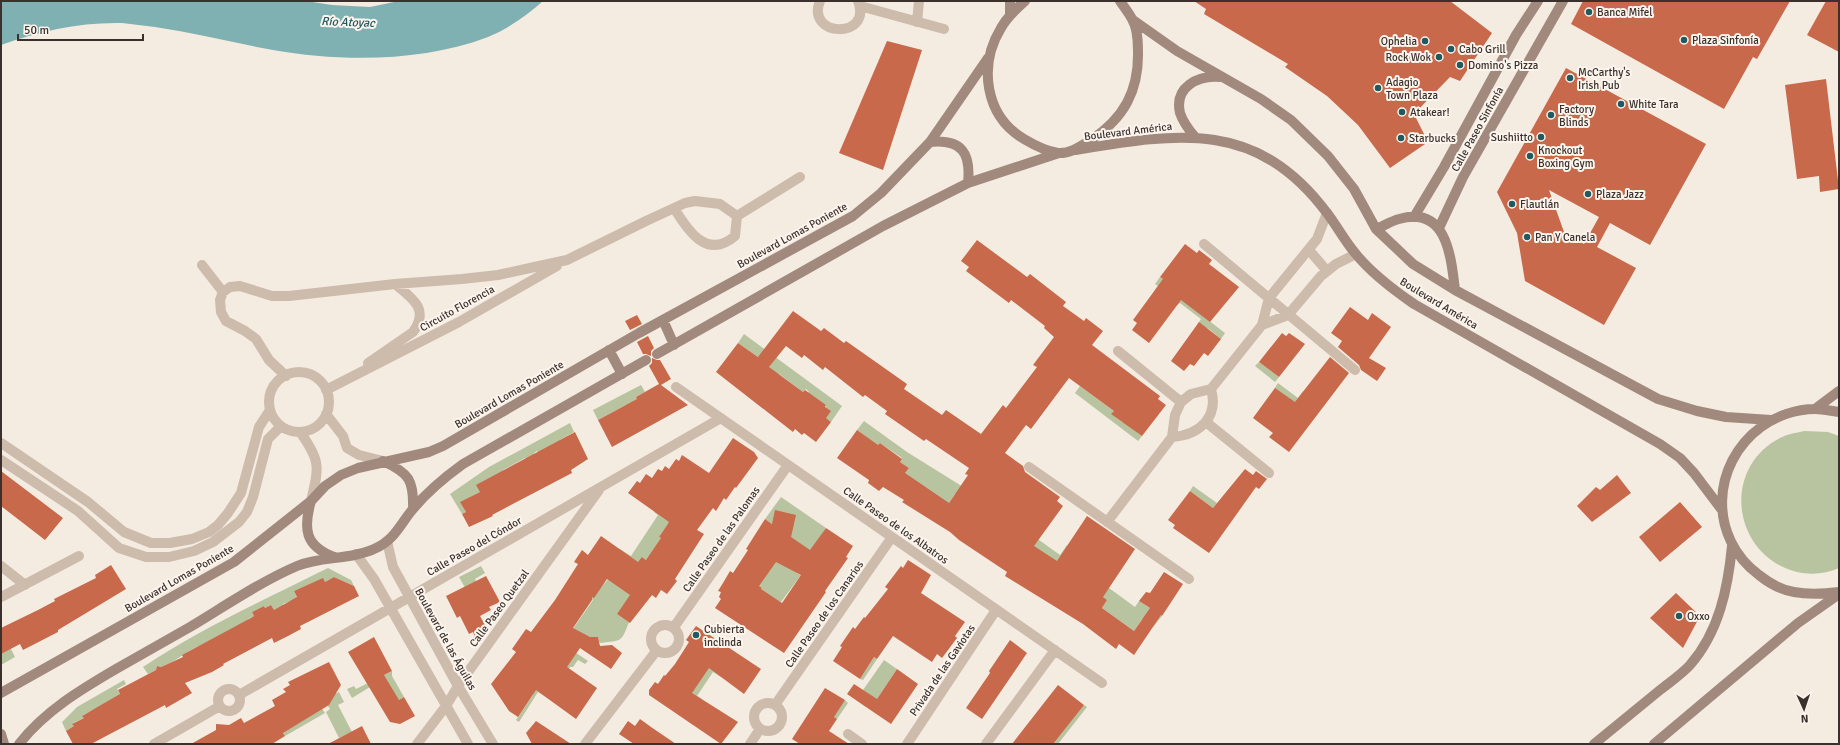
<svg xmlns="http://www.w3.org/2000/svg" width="1840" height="745" viewBox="0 0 1840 745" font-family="Signika,sans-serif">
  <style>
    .green { fill: #b8c4a0 }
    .water { fill: #7fb0b2 }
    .building { fill: #c8694b; fill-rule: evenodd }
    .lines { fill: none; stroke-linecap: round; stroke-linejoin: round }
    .street { stroke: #cdbbac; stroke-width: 10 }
    .secondary { stroke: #a18a7d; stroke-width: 10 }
    .poi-dot { fill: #1f5a5e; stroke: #fbf5ee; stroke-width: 1.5 }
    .labels { text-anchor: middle; stroke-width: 4; stroke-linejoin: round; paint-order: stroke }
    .poi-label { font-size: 11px; fill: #3b302b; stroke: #fbf5ee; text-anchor: start }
    .street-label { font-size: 11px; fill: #3b302b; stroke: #fbf5ee }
    .water-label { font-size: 12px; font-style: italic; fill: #1f5a5e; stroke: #fbf5ee }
  </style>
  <rect width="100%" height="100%" fill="#f4ebe1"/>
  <path class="green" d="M 1160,277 L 1169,284 L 1182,300 L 1225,333 L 1221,339 L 1209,329 L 1197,325 L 1201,319 L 1180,303 L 1177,305 L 1155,290 L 1158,286 L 1155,284 Z
    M 744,334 L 842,406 L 831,422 L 826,418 L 826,405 L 807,394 L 809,392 L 806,389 L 803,392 L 779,374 L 777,376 L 768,369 L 770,365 L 738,343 Z
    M 1259,362 L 1279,377 L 1275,382 L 1255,366 Z
    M 1278,383 L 1298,398 L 1303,391 L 1311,397 L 1313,420 L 1276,389 L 1273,391 Z
    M 641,385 L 645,392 L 636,397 L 639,402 L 624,406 L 598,420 L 593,410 Z
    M 1080,386 L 1114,411 L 1112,414 L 1122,422 L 1128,414 L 1128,425 L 1142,436 L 1138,441 L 1075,393 Z
    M 864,421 L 907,452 L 976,495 L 1060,555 L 1067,545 L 1074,550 L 1109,588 L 1135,607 L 1139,601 L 1162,616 L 1153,627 L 1142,619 L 1134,631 L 1102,608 L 1107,600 L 955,494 L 947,506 L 904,474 L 909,468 L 900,462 L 902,458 L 880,443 L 876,448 L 869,439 L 857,430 Z
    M 570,423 L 574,432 L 560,440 L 562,445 L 539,453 L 537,451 L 534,453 L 535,455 L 526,460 L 525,458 L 503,470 L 509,483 L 480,492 L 461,502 L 466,512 L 462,514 L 450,494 L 489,467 Z
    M 1804,431 L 1828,432 L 1839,436 L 1839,568 C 1826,574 1811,575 1797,572 C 1733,556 1720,469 1780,438 C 1787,434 1796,433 1804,431 Z
    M 1193,486 L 1217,503 L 1213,508 L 1190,491 Z
    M 781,497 L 826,528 L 797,573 L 801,575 L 781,602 L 758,594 L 762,588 L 756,584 L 791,537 L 765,519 Z
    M 661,501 L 691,503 L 667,525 L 659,537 L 661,538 L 649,562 L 642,557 L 641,602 L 617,614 L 629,622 C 621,643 622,640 601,643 L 599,642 L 598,637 L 594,637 L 569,648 L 588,661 L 585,664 L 578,660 L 573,667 L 570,667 L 549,699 L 538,692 L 519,722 L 516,720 L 533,695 L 529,692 L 593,600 L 588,597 C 598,590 608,582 613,571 C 616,563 615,557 620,549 L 631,556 L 658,515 L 654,512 Z
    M 481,566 L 485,573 L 475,579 L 480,589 L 469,595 L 459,577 Z
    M 328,568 L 351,580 L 354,586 L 334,577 L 325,582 L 323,579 L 294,591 L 298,600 L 292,605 L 290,601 L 283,604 L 284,607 L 275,612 L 271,605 L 265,608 L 264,606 L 252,612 L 254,616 L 248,619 L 250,621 L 191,650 L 172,662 L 161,667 L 157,666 L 156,670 L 148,674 L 143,667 C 201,628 266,599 328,568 Z
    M 1,629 L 15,657 L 1,665 Z
    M 723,644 L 735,652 L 728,661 L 730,664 L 721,677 L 713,672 L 697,696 L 702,699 L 695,709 L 701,713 L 693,725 L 678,714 Z
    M 874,657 L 877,659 L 863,680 L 860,679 Z
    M 884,660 L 897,669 L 877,699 L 866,707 L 856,700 Z
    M 392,671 L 392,676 L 404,697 L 399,700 L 370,687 L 352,698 L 347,689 L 354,686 L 356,689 Z
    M 124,680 L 126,684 L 117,689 L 121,696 L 83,715 L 84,718 L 73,723 L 74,726 L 66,731 L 62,722 L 77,707 Z
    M 339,692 L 344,702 L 338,705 L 352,732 L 339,738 L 326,712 L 330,709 L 324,700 Z
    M 845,700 L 848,703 L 837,719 L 831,715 Z
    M 319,704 L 325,713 L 285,736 L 283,732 L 309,717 Z
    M 1084,705 L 1087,707 L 1058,744 L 1050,744 Z"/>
  <path class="water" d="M 1,1 L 306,1 L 332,5 L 370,7 L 399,1 L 543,1 C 527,15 508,29 488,37 C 422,62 342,62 273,50 C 234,43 195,33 155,27 C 144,26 133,24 122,23 C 80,22 40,31 1,45 Z"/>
  <path class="building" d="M 1194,1 L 1450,1 L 1492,33 L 1460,81 L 1450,77 L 1414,114 L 1428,142 L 1390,168 L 1358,125 L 1327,96 L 1285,67 L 1288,64 L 1204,14 L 1206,9 Z
    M 1583,1 L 1790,1 L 1757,59 L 1753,57 L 1724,109 L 1571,24 Z
    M 1826,1 L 1839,1 L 1839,52 L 1807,35 Z
    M 887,41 L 922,50 L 883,170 L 839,153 Z
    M 1566,68 L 1706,144 L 1650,245 L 1610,223 L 1597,247 L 1636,268 L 1604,325 L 1525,281 L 1517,233 L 1497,192 ZM 1549,190 L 1599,217 L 1584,244 L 1564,232 Z
    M 1826,79 L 1839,189 L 1820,192 L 1819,176 L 1797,179 L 1785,85 Z
    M 977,240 L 1027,277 L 1030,274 L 1066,302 L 1063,306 L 1084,321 L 1086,318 L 1103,331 L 1092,345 L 1160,396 L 1158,399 L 1166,405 L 1142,436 L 1111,414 L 1114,411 L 1069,378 L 1031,429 L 1026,425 L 1005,453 L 1023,466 L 1025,472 L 1060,497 L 1057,501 L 1063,506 L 1034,546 L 1057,561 L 1087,516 L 1135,549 L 1103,597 L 1107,600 L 1102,608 L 1134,631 L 1150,608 L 1139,601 L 1146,592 L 1150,593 L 1164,572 L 1183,584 L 1162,616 L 1161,615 L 1134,655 L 1119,644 L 1116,649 L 1083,624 L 1005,576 L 1007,572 L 959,540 L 950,532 L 902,502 L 904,500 L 883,487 L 879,491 L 868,483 L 869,480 L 837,458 L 857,430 L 878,445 L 880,443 L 902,459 L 900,462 L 909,468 L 905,473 L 949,503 L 968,475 L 965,474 L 969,468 L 926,439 L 924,441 L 885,414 L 887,411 L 865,395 L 863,397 L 825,367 L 823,370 L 804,355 L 802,358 L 786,346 L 769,367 L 803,392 L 805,390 L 826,405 L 825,407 L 831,411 L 826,418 L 831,422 L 816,442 L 804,433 L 802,435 L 795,429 L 793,432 L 716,372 L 738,343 L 758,357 L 793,311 L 821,331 L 824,328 L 844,343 L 846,341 L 907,384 L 904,389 L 942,415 L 946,410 L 981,434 L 1003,405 L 1006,408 L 1037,367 L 1033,365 L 1054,337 L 1044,328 L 1045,326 L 1011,300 L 1009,303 L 966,271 L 969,267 L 961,261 Z
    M 1185,244 L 1197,253 L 1199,250 L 1212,260 L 1209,264 L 1239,287 L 1210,322 L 1181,300 L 1149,343 L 1132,330 L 1137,323 L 1133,320 L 1163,279 L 1160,277 Z
    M 1350,307 L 1368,320 L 1372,313 L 1391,327 L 1369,358 L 1386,368 L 1377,381 L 1361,370 L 1359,365 L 1338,347 L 1342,341 L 1331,333 Z
    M 637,315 L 642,324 L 630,330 L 625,321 Z
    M 1199,322 L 1221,339 L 1208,356 L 1204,353 L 1194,366 L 1190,364 L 1184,371 L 1171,361 Z
    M 1282,333 L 1286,336 L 1289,333 L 1305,344 L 1279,377 L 1259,362 Z
    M 648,336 L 654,348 L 651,351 L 651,356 L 646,354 L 643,354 L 637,342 Z
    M 1330,357 L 1349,373 L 1289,452 L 1269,437 L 1273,433 L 1253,418 L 1275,388 L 1295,402 Z
    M 652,358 L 657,360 L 660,360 L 671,379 L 661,385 L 688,405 L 612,447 L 598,420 L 637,399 L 636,397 L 659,384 L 649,366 L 652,363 Z
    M 575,432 L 588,459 L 571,470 L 572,473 L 492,515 L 493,516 L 469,527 L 462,514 L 466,512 L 460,502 L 480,492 L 476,485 Z
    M 733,438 L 754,452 L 758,458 L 736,488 L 735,487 L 726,500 L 724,498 L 716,511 L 713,508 L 697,530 L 704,534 L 675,579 L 677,581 L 667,594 L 661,590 L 656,598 L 652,595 L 630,623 L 617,614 L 630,595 L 607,579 L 594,598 L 592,597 L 592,600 L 573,628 L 590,637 L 598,637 L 600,646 L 612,645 L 622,653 L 611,669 L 580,648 L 567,667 L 597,688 L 576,719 L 536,690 L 518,717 L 509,711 L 491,684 L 516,652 L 512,649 L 526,629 L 531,632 L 555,600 L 578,564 L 574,562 L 582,550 L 588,555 L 601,536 L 638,562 L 642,557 L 646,560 L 661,538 L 659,537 L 669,522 L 628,493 L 637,481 L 640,483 L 646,474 L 652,478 L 658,469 L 662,471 L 665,466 L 669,469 L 676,459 L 679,461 L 682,455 L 709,473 Z
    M 1245,469 L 1253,475 L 1256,471 L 1267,479 L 1259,489 L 1256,487 L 1209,553 L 1173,528 L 1175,525 L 1168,520 L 1190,491 L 1213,508 Z
    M 1,471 L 63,518 L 45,540 L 1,506 Z
    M 1617,475 L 1631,493 L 1592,522 L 1577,506 L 1596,487 L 1600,490 Z
    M 1680,502 L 1702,527 L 1660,562 L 1639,537 Z
    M 775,510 L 796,515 L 791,537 L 810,550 L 826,528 L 853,546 L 846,557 L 848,558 L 825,591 L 826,592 L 784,653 L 715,608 L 721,599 L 719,597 L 721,592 L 718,591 L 723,583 L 730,571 L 733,573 L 748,550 L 746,549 L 765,519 L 772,524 ZM 776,562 L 801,575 L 782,603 L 761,589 L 762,588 L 759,586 Z
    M 908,560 L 931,575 L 921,593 L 965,622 L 955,636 L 957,638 L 942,658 L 937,654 L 932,662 L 893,636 L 877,659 L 874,657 L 860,679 L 833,661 L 842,647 L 840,646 L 853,627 L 855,629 L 864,617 L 865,618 L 888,589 L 885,587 L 901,566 L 903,568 Z
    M 111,565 L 126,589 L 58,630 L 58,632 L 23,650 L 20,644 L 1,654 L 1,628 L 38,610 L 55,601 L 54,599 L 96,578 L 95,575 Z
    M 486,576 L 500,602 L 489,607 L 491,610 L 480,616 L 485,625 L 475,637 L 473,632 L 469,634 L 460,616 L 457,618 L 446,596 Z
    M 334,577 L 354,586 L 359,596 L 308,622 L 300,626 L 301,629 L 288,636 L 274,643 L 272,638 L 223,664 L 224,665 L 212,672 L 185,683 L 192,693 L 166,708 L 165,705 L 91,744 L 73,744 L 66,731 L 74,726 L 72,724 L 84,718 L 82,716 L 120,694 L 118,690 L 156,670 L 157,666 L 161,667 L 183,657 L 182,655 L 249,619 L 254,616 L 252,612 L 264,606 L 265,608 L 271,605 L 274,610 L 297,597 L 294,591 L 323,578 L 325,582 Z
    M 1676,593 L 1700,616 L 1683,648 L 1650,618 Z
    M 696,626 L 761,669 L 744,694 L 709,668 L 692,693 L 738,722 L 721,744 L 649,695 L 649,690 L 655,682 L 658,684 L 664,675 L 665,676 L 675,664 L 689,642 L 686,640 Z
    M 374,637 L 392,671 L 384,675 L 399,700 L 404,697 L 415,716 L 400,724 L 390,722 L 348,652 Z
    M 1010,640 L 1027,653 L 982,719 L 966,708 L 990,673 L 989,671 Z
    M 329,662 L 341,685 L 329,705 L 283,733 L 285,736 L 272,744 L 191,744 L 216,730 L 216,724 L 229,725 L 241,718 L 244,723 L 275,706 L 272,700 L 286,692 L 283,689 L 290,685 L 288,682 Z
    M 897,669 L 918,684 L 891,724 L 847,694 L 854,684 L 877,699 Z
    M 1058,685 L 1084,705 L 1053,744 L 1012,744 Z
    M 825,688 L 845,700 L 834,717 L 837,719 L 829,731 L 849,744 L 800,744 L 792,739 Z
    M 640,719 L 651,727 L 676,744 L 634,744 L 619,734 L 628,721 L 635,726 Z
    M 536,721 L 571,744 L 532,744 L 526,733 Z
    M 362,726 L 371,744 L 328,744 Z"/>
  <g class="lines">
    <path class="street" d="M 820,1 C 805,37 873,40 858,1
      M 860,6 L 944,29
      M 917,22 L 919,1
      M 737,216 L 800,177
      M 1204,244 L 1355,370
      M 1309,250 L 1327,271
      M 202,265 L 223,292
      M 1262,325 L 1288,315 L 1321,276 L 1336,264 L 1356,254
      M 1118,351 L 1181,402
      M 368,363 L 413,332 C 430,309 412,298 395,284
      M269 402a30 30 0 1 1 60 0a30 30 0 1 1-60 0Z
      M 286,376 L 269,360 L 256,339 L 245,331 L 226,321 L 221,312 L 220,300 L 223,292 L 230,287 L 240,286 L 272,296 L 289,296 L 395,284 L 462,279 L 498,275 L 530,268 L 567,260 L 646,221 L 685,203 L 695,201 L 720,204 L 737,216 L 735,236 C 707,260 688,231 674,208
      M 676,387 L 1102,683
      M 326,390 L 459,322 L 557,266
      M 326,414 L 343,436 L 347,448 L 359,455 L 383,461
      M 1206,422 L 1269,473
      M 300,432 C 321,461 319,467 311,501
      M 1172,437 C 1200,435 1219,417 1211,389
      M 1,443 L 88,502 L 124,532 L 151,543 L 170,543 L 192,539 L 209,532 L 218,525 L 228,513 L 241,493 L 259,427 L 270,410
      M 1,460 L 78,511 L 119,548 L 146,557 L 169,557 L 194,551 L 213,542 L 239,522 L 247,512 L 253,497 L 268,439 L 281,426
      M 1029,467 L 1189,579
      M 1107,522 L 1172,437 L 1175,415 L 1181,402 L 1191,394 L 1211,389 L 1262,325 L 1269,298 L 1317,239 L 1327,213
      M 387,541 L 393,567 L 458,686 L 493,744
      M 356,554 L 374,579 L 468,744
      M 1,566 L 25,585
      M 1,597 L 79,556
      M651 639a14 14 0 1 1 28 0a14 14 0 1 1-28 0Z
      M 674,627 L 788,465
      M218 700a11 11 0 1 1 22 0a11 11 0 1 1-22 0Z
      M 239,695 L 721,418
      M754 717a14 14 0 1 1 28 0a14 14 0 1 1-28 0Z
      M 775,705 L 892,537
      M 848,734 L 862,744
      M 154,744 L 220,706
      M 417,744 L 446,706 L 458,686 L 599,490
      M 585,744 L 657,650
      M 750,744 L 760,729
      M 907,744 L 996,610
      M 986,744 L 1055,650"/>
    <path class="secondary" d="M 1025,1 C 1016,9 1007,17 1001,28 C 978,66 985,116 1024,139 C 1034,145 1046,151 1058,153 C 1070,154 1081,146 1091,140 C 1124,118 1139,91 1138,51 C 1138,42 1137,27 1132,19 C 1129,13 1124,7 1120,1
      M 1010,15 L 1010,1
      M 1133,20 L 1177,51 L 1261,99 L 1291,120 L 1328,156 L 1354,189 L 1376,229 L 1413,264 L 1455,290 L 1658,399 L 1697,411 L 1726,417 L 1771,420
      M 1195,137 C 1189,130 1183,122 1180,113 C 1174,87 1198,75 1220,77
      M 930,142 C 962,139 971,153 968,183
      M 1076,150 C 1178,133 1257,119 1327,213 C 1337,226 1344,240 1355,253 C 1371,273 1392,289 1414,304 L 1660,444 L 1680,458 L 1694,473 L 1722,510
      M 1414,217 L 1444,167 L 1516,35 L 1538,1
      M 1439,228 L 1463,177 L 1563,1
      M 1376,229 C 1384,226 1391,221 1399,219 C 1447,205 1451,257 1455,290
      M 663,320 L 674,345
      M 609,350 L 622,374
      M 657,354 L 883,226 L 968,183 L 1059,153
      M 1815,409 L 1839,391
      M 1839,412 C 1831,411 1823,409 1815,409 C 1796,409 1776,416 1761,427 C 1711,464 1708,537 1759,575 C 1769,583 1781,590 1794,592 C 1810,595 1823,594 1839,592
      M 383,461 C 409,473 414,480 413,509
      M 311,501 C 303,529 305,546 334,557
      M 1,693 L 234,562 L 311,501 L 325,486 L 341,475 L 358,468 L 429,452 L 443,446 L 639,333 L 853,216 L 881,193 L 930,142 L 988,58
      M 1,734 L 4,744
      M 19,744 C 45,711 80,690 116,669 C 141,655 165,641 190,627 C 225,606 260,582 297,566 C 321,556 350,560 374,549 C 395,540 400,524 413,509 C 427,492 445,477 463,464 L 646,360
      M 1594,744 C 1616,726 1638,708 1660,690 C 1670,682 1682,674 1690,665 C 1719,632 1728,588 1732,546
      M 1654,744 L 1798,623 L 1839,594"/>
  </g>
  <g class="poi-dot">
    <circle cx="1589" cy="12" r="4"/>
    <circle cx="1684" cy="40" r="4"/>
    <circle cx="1425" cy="41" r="4"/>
    <circle cx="1451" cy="49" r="4"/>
    <circle cx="1439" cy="57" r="4"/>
    <circle cx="1460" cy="65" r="4"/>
    <circle cx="1570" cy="78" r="4"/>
    <circle cx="1378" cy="88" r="4"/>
    <circle cx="1621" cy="104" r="4"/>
    <circle cx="1402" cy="112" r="4"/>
    <circle cx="1551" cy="115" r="4"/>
    <circle cx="1541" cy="137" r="4"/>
    <circle cx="1401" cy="138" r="4"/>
    <circle cx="1530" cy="156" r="4"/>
    <circle cx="1588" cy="194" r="4"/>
    <circle cx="1512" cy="204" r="4"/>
    <circle cx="1527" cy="237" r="4"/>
    <circle cx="1679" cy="616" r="4"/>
    <circle cx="696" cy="635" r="4"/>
  </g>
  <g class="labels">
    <g class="poi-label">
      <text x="1597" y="16">Banca Mifel</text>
      <text x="1692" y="44">Plaza Sinfonía</text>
      <text x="1417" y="45" text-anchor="end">Ophelia</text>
      <text x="1459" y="53">Cabo Grill</text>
      <text x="1431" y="61" text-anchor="end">Rock Wok</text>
      <text x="1468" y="69">Domino's Pizza</text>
      <text x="1578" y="76">McCarthy's<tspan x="1578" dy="13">Irish Pub</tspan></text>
      <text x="1386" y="86">Adagio<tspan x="1386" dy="13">Town Plaza</tspan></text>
      <text x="1629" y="108">White Tara</text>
      <text x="1559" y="113">Factory<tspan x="1559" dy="13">Blinds</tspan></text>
      <text x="1410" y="116">Atakear!</text>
      <text x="1533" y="141" text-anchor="end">Sushiitto</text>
      <text x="1409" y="142">Starbucks</text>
      <text x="1538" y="154">Knockout<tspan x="1538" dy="13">Boxing Gym</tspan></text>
      <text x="1596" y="198">Plaza Jazz</text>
      <text x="1520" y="208">Flautlán</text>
      <text x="1535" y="241">Pan Y Canela</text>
      <text x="1687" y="620">Oxxo</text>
      <text x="704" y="633">Cubierta<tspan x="704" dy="13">inclinda</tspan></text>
    </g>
    <g class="street-label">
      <text transform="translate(1477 129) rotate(-61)" y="4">Calle Paseo Sinfonía</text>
      <text transform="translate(1128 131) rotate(-7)" y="4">Boulevard América</text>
      <text transform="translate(792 235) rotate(-29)" y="4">Boulevard Lomas Poniente</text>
      <text transform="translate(1439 303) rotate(31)" y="4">Boulevard América</text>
      <text transform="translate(457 308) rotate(-29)" y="4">Circuito Florencia</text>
      <text transform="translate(509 394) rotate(-30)" y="4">Boulevard Lomas Poniente</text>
      <text transform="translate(896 525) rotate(35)" y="4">Calle Paseo de los Albatros</text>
      <text transform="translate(721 539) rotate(-55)" y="4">Calle Paseo de las Palomas</text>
      <text transform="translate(474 546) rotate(-30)" y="4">Calle Paseo del Cóndor</text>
      <text transform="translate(179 578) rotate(-30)" y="4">Boulevard Lomas Poniente</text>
      <text transform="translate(499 608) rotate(-54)" y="4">Calle Paseo Quetzal</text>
      <text transform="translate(824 614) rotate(-55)" y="4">Calle Paseo de los Canarios</text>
      <text transform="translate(446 639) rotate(61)" y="4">Boulevard de las Águilas</text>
      <text transform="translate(942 670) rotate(-56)" y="4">Privada de las Gaviotas</text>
    </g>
    <g class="water-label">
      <text transform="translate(348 22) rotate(2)" y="4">Río Atoyac</text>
    </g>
  </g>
  <rect width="1840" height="745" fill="none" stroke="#3b302b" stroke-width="4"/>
  <g transform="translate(1804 709) rotate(177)" stroke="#fbf5ee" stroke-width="3" paint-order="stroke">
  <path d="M0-3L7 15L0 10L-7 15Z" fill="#3b302b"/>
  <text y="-6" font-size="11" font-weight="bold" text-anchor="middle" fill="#3b302b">N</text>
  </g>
  <path d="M18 34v6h125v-6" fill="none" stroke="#3b302b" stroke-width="2"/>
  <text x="24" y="34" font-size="12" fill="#3b302b" stroke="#fbf5ee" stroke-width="3" paint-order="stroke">50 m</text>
</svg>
